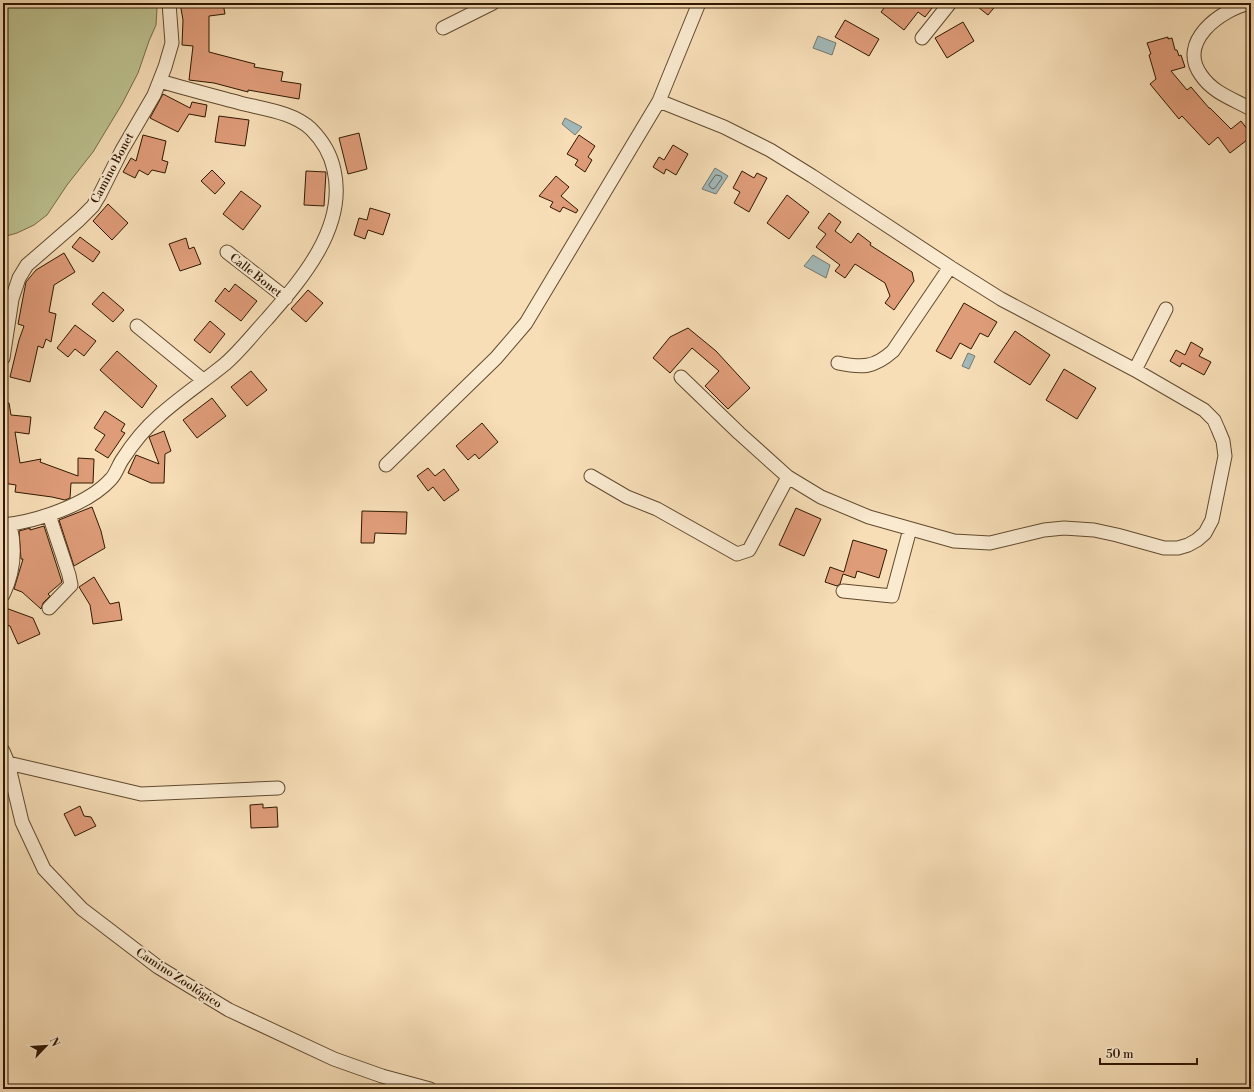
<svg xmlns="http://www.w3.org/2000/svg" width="1254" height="1092" viewBox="0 0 1254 1092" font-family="'Libre Bodoni',serif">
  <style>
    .green { fill: #bcc18f; stroke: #766c48 }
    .water { fill: #a2b9b9; stroke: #74796f }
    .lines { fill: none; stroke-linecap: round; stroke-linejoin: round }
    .shore { stroke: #68685c; stroke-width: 1 }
    .building { fill: #df9c79; stroke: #2f1800 }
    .minor-casing { stroke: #614a2e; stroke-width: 15 }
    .minor { stroke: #faead0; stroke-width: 13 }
    .labels { text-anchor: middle; stroke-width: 4; stroke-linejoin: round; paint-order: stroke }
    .street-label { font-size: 12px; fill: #2f1800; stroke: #faead0 }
  </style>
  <rect width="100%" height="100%" fill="#f7deb7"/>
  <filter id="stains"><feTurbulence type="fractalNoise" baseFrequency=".005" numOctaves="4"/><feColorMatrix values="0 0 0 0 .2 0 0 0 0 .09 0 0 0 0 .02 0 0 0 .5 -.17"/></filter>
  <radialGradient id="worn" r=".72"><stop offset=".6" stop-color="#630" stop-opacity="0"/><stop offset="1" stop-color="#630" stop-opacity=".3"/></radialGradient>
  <path class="green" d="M 3,3 L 156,3 L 157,8 L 156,25 L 149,41 L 138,73 L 122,104 L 93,152 L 67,185 L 47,215 L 34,225 L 17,233 L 3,237 Z"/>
  <path class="water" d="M 818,36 L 836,43 L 832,55 L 813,48 Z
    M 565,118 L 582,127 L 575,135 L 562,124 Z
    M 715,168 L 728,176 L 716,194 L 702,189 Z
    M 813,255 L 830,265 L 826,278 L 804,266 Z
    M 968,353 L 975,356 L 969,369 L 962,366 Z"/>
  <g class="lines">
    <path class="shore" d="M 716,175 L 721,176 L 722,178 L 715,188 L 713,189 L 710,187 L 709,185 Z"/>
  </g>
  <path class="building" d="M 180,3 L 223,3 L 225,14 L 209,16 L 209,52 L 255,64 L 254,67 L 283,72 L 281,81 L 301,84 L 299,99 L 248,90 L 248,92 L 214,83 L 189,80 L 193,46 L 182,45 L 183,20 Z
    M 888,3 L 936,3 L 925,17 L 918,12 L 904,30 L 881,12 Z
    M 973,3 L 998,3 L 988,15 Z
    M 845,20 L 879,39 L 869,56 L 835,37 Z
    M 963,22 L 974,41 L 947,58 L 935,38 Z
    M 1168,37 L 1168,39 L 1172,38 L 1175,50 L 1177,50 L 1179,56 L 1181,55 L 1185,67 L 1171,71 L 1187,90 L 1191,87 L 1209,108 L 1210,108 L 1231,129 L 1241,121 L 1251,134 L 1251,137 L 1230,153 L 1218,137 L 1209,145 L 1182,116 L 1179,119 L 1150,84 L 1156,79 L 1149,55 L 1151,54 L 1147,43 Z
    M 163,94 L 190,108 L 192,102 L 207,105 L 205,117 L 189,114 L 178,132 L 150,118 Z
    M 219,116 L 249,120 L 245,146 L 215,142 Z
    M 359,133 L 367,169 L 348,174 L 339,138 Z
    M 143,135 L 166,141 L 162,160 L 168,162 L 165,173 L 152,170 L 148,175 L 139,170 L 135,178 L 123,172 L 131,158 L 136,161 Z
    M 579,135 L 595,146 L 588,157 L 592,160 L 585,172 L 575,165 L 578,160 L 567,154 Z
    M 673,145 L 688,154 L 676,175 L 666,169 L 664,174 L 653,167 L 659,157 L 664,160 Z
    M 212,170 L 225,183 L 215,194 L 201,181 Z
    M 306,171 L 326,172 L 324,206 L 304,205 Z
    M 742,171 L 754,178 L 757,173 L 767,178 L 749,212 L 734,203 L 740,192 L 733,188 Z
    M 556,176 L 569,187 L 561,196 L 578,210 L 576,213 L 563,207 L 560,212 L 550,207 L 553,202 L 539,196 Z
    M 241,191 L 261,206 L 243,230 L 223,214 Z
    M 787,195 L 809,212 L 789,239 L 767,223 Z
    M 108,204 L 128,223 L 112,240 L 93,221 Z
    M 370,208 L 390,214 L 383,235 L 368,230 L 365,239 L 354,235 L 359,218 L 367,220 Z
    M 829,213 L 841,222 L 835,231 L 851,243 L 858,233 L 871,243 L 870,245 L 912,272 L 914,281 L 894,310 L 885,303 L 890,296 L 885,283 L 855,264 L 845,278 L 835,271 L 840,265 L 816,247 L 826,234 L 818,228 Z
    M 80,237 L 100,252 L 93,262 L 72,247 Z
    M 186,238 L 189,249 L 194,247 L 201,264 L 180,271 L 169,244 Z
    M 64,253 L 75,272 L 54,285 L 49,312 L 56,314 L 51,342 L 46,339 L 43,348 L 38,346 L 30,382 L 10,377 L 19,340 L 24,326 L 18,324 L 26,282 L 36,270 Z
    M 235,284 L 257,301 L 241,321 L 215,301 L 225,288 L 229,292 Z
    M 308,290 L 323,303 L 306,322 L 291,309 Z
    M 103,292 L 124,310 L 113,322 L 92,304 Z
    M 964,303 L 997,322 L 988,337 L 980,333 L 971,349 L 960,343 L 951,359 L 936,351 Z
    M 210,321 L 225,334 L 210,353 L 194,340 Z
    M 75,325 L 96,341 L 84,356 L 75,349 L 68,357 L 57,348 Z
    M 688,328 L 716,351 L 750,388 L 728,409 L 705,386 L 719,371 L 692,348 L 670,373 L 653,358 L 670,337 Z
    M 1015,331 L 1050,355 L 1030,385 L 994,362 Z
    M 1191,342 L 1203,349 L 1199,356 L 1211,362 L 1204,375 L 1182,363 L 1180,367 L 1170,361 L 1176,350 L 1185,355 Z
    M 117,351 L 157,386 L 142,408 L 100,370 Z
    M 1064,369 L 1096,388 L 1077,419 L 1046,400 Z
    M 251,371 L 267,390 L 247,406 L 231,387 Z
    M 212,398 L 226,416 L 197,438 L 183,420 Z
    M 6,403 L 9,403 L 11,415 L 31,417 L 29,434 L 15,432 L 20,463 L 41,459 L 40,462 L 78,476 L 78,458 L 94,459 L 93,483 L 71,483 L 70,498 L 65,500 L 52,497 L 15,492 L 16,485 L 3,483 L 3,433 Z
    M 105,411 L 125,424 L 121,431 L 125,433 L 108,458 L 95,450 L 105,435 L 94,428 Z
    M 482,423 L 498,442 L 479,459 L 475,454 L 468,460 L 456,446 Z
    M 164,431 L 171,451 L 165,454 L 164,483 L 151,483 L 128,473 L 136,455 L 159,464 L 149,437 Z
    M 428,468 L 435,476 L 444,469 L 459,490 L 444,501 L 433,487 L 428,491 L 417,476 Z
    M 92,507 L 101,531 L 105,548 L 74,566 L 59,520 Z
    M 796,508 L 821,519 L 804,556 L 779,545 Z
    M 362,511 L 407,512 L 406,534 L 375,533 L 374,543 L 361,543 Z
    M 44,526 L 62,582 L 48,594 L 50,596 L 43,603 L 41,609 L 22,592 L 14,589 L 23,559 L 21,559 L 19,531 L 30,528 L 30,530 Z
    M 853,540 L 887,550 L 879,578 L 857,571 L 855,578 L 843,574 L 840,584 L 837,586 L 825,582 L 830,567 L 844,572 Z
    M 94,577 L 110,604 L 119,602 L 122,620 L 93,624 L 90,605 L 79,587 Z
    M 3,607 L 33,618 L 40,634 L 18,644 L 10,626 L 3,624 Z
    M 263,804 L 263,808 L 277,807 L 278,827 L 251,828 L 250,805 Z
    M 80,806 L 84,816 L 91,817 L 96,826 L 75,836 L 64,814 Z"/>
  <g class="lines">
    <g class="minor-casing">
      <path id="minor" d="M 1250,3 C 1220,10 1177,42 1201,75 C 1213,93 1233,99 1251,109
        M 443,28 L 493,3
        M 922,38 L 950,3
        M 659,101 L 724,127 L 770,150 L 812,176 L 950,267 L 1001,299 L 1135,370 L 1204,410 L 1214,420 L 1218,429 L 1223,441 L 1225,456 L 1212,520 L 1205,533 L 1197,540 L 1188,545 L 1178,548 L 1164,548 L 1117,535 L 1094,530 L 1064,528 L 1044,530 L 990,543 L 954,541 L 869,517 L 821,497 L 788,477 L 739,433 L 681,377
        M 227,252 L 286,298
        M 137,326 L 203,380
        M 3,358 L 12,299 L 19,278 L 27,265 L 79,220 L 93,206 L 99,196 L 122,150 L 154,95 L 165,67 L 172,43 L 169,3
        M 838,363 C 862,368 874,368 893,351 L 950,267
        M 1135,370 L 1166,309
        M 386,465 L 496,358 L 526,323 L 659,101 L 699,3
        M 591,476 L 627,497 L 657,509 L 737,554 L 749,550 L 788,477
        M 3,525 C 36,522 89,504 111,479 C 116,474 118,466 122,460 C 133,443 144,429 159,416 C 180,397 203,382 225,364 C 240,351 253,334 267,319 C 302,279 347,227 334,170 C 331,155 322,140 311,129 C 293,112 263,109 240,103 C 214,96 187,89 160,81
        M 843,591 L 892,596 L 910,529
        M 3,595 C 14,572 16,549 10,525
        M 49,608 L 71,585 L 69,575 L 49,515
        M 3,751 L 8,763 L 22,822 L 44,869 L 82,909 L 158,967 L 229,1010 L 334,1059 L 382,1076 L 430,1089
        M 8,763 L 141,794 L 278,788"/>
    </g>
    <use href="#minor" class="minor"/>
  </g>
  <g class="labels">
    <g class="street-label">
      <text transform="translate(112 168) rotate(-62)" y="4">Camino Bonet</text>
      <text transform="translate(256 275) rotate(38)" y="4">Calle Bonet</text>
      <text transform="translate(179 978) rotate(33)" y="4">Camino Zoológico</text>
    </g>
  </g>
  <rect width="1254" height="1092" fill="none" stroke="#f7deb7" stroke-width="16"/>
  <rect x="4" y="4" width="1246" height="1084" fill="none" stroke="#2f1800" stroke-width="2"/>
  <rect x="8" y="8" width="1238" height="1076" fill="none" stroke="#2f1800"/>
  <g transform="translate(46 1046) rotate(65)" stroke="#faead0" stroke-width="3" paint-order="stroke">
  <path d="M0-3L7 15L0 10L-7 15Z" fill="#2f1800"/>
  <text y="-6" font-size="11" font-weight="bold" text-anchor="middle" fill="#2f1800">N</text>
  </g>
  <path d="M1100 1058v6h97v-6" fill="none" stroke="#2f1800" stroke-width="2"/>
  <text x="1106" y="1058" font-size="12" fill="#2f1800" stroke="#faead0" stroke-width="3" paint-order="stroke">50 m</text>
  <rect width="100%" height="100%" filter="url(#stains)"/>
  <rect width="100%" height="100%" fill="url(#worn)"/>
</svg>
